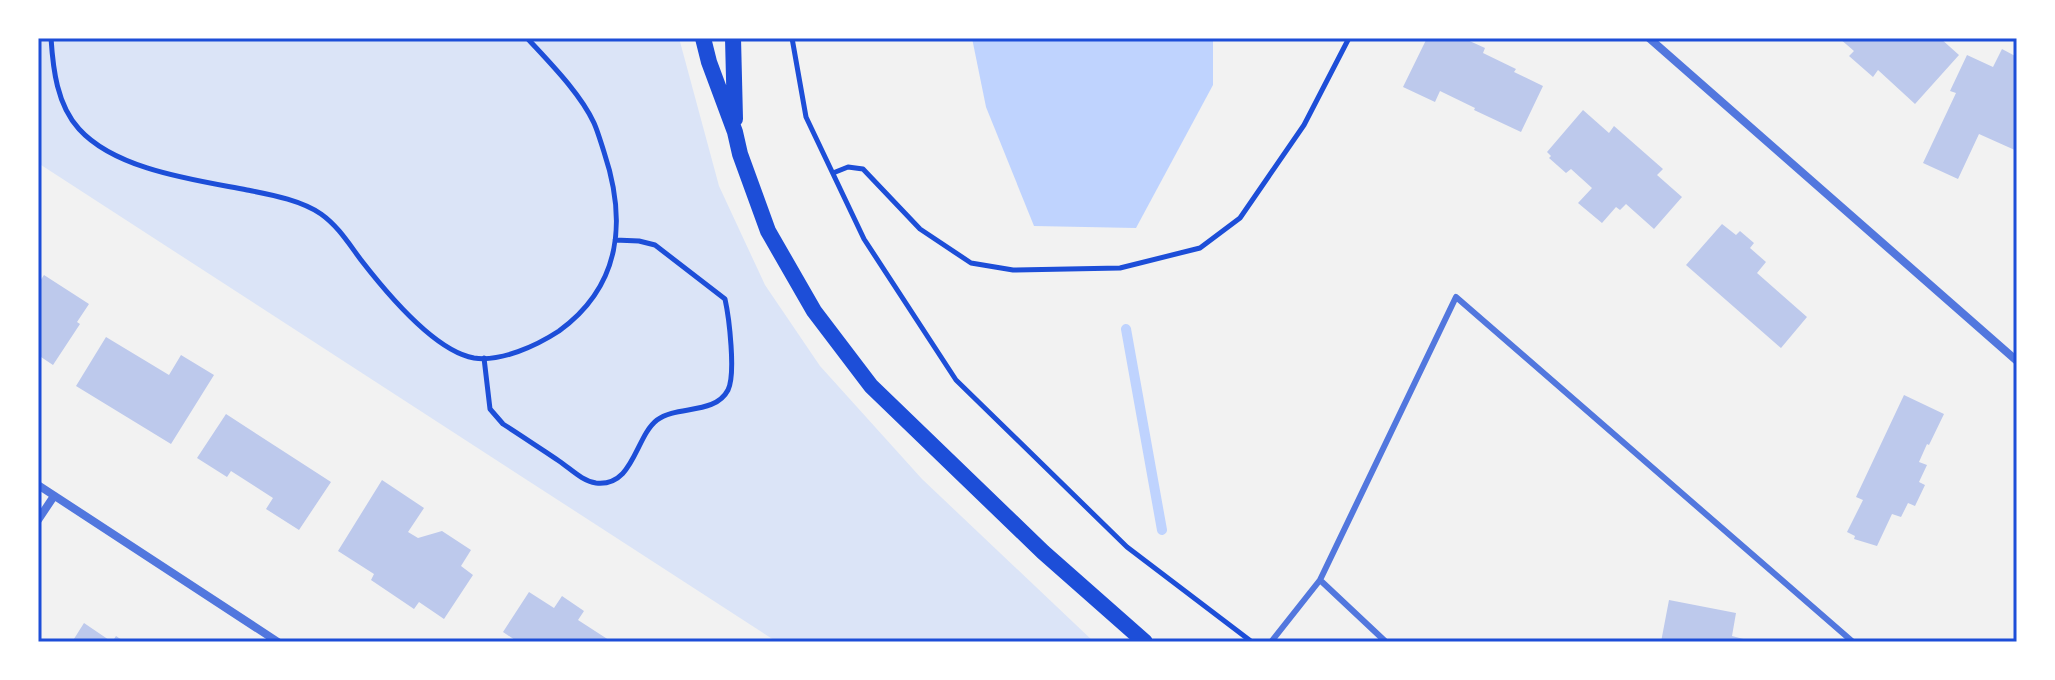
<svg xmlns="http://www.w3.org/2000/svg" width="2055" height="680" viewBox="0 0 2055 680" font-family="'PT Serif',serif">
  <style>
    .green { fill: #dbe4f7 }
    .water { fill: #bfd3fe }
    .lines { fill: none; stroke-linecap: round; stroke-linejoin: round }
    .stream { stroke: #bfd3fe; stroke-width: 10 }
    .building { fill: #bdc9ec }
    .path { stroke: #1d4ed8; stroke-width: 5 }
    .service { stroke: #5277de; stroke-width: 6 }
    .minor { stroke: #5277de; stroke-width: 8 }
    .secondary { stroke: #1d4ed8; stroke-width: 16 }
    .neatline { fill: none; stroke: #1d4ed8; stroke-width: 3 }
  </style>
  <rect width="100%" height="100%" fill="#f2f2f2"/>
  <path class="green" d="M 38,38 L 679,38 L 719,186 L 765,285 L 820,366 L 922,479 L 1094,642 L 777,642 L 38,163 Z"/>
  <path class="water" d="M 972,38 L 1213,38 L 1213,85 L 1136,228 L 1034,226 L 986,107 Z"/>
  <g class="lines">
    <path class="stream" d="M 1126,329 L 1162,530"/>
  </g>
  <path class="building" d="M 1427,38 L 1463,38 L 1485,48 L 1483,53 L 1516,69 L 1514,72 L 1543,86 L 1521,132 L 1474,110 L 1475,108 L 1440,91 L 1435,102 L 1403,87 Z
    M 1839,38 L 1940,38 L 1959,55 L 1915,104 L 1878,70 L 1873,77 L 1849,56 L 1854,51 Z
    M 2002,49 L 2017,57 L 2017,151 L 1979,134 L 1958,179 L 1923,163 L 1956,93 L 1950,91 L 1967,55 L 1993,67 Z
    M 1583,110 L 1609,133 L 1614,126 L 1663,169 L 1657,175 L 1682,197 L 1654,229 L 1626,204 L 1620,210 L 1616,207 L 1602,223 L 1578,203 L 1592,188 L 1571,169 L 1566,173 L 1549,158 L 1551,156 L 1547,152 Z
    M 1722,224 L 1736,235 L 1740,231 L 1754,243 L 1750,248 L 1766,262 L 1757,273 L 1807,317 L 1781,348 L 1686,265 Z
    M 44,275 L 89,304 L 77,322 L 80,324 L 53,365 L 38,355 L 38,284 Z
    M 106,337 L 169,375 L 181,355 L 214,375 L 171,444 L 76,386 Z
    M 1904,395 L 1944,414 L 1929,445 L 1927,444 L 1919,462 L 1927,465 L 1919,482 L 1925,485 L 1915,506 L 1908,503 L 1901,517 L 1892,514 L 1877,546 L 1854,539 L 1855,536 L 1847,532 L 1863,500 L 1856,497 Z
    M 226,414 L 331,482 L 299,530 L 266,509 L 273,498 L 231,471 L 227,477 L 197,458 Z
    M 382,480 L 424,508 L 408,532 L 418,538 L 442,531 L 471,550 L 461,566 L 473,575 L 444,619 L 419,602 L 414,609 L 371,580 L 374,574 L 338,551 Z
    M 529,592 L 554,608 L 562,596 L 584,611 L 578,620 L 612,642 L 518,642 L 503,632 Z
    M 1669,600 L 1736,613 L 1732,636 L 1755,642 L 1661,642 Z
    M 84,623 L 112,642 L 116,636 L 125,642 L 72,642 Z"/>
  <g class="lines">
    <path class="path" d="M 51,38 C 53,69 57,105 79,129 C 116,170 195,180 247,190 C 272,195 300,200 321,214 C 338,226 349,244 361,260 C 385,291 434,351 474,358 C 501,362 536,346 559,331 C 621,286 627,221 604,152 C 601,143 598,132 594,123 C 580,93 550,63 527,38
      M 792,38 L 806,117 L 864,239 L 956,380 L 1127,547 L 1252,642
      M 833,173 L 848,167 L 863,169 L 920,229 L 971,263 L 1013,270 L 1120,268 L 1200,248 L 1240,218 L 1304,125 L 1349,38
      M 484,358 L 490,409 L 503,424 C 522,436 541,449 559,461 C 571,469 582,481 596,483 C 634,487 635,437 657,420 C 677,405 715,415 728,390 C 736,374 729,317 725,299 L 655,245 L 639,241 L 615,240"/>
    <path class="service" d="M 1320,580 L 1386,642
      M 1271,642 L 1320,580 L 1456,297 L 1853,642"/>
    <path class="minor" d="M 1649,38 L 2017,361
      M 38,485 L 278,642
      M 38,520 L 54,496"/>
    <path class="secondary" d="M 703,38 L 709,62 L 735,132 L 740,154 L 768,231 L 814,311 L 871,386 L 1043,552 L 1145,642
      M 733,38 L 735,119"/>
  </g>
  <rect width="2055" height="680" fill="none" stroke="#ffffff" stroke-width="80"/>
  <rect x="40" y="40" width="1975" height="600" class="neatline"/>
</svg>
